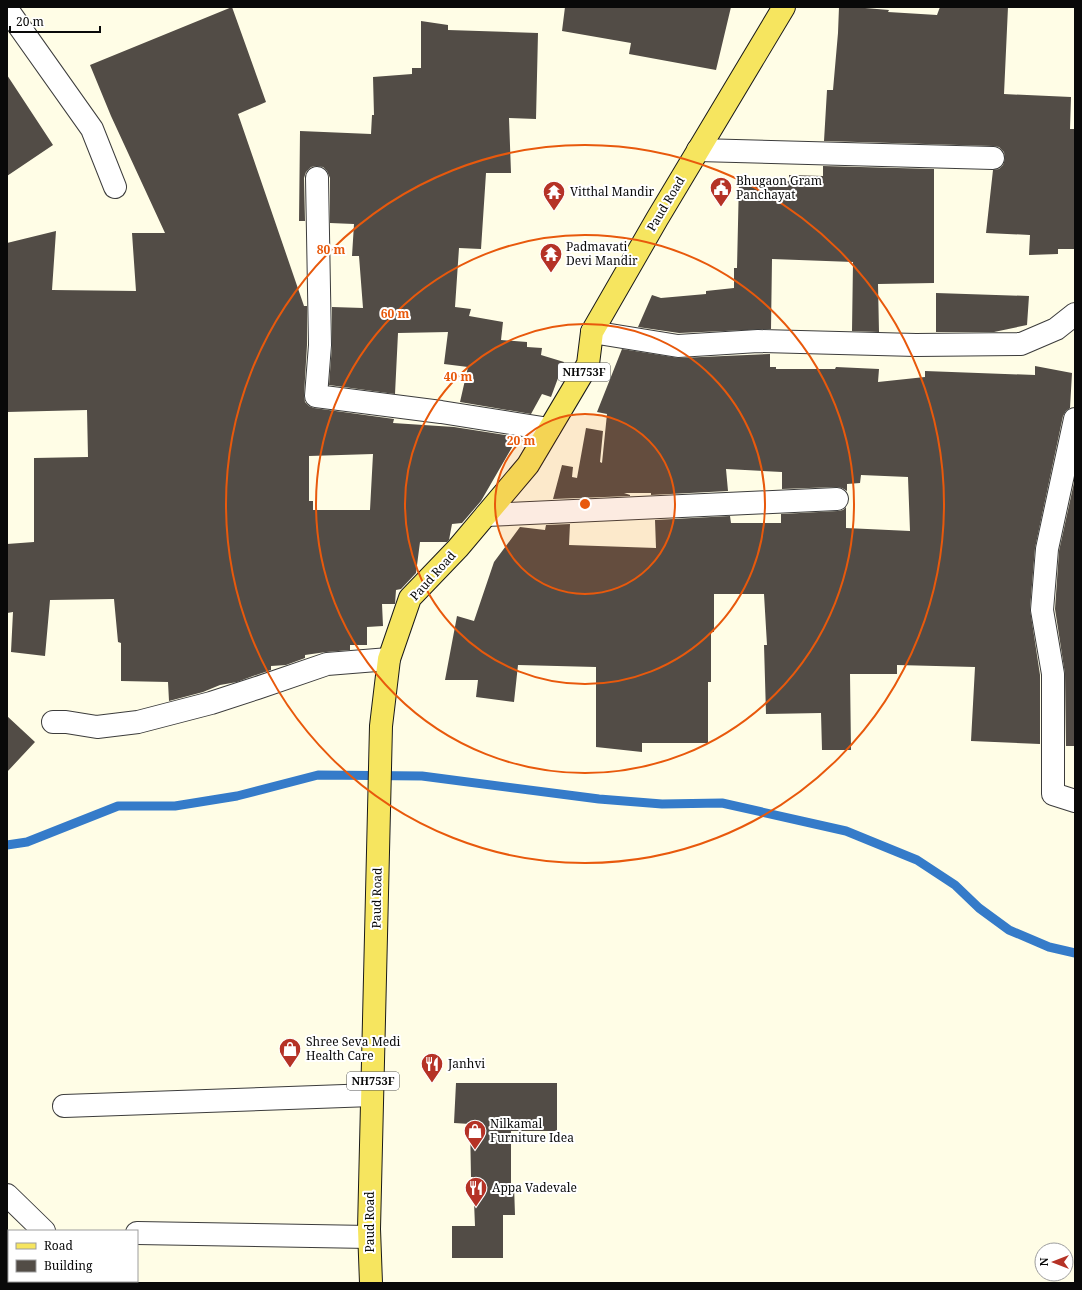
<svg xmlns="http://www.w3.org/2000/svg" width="1082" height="1290" viewBox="0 0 1082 1290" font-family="'Noto Serif',serif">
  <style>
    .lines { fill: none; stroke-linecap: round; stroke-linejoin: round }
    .stream { stroke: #357bc9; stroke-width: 9 }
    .building { fill: #524c46; fill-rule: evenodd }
    .street-casing { stroke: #3c3c3c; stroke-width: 24 }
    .primary-casing { stroke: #1a1a1a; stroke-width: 24 }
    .street { stroke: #fff; stroke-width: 22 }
    .primary { stroke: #f6e55f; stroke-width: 22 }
    .ring { fill: none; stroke: #e8590c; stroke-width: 2 }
    .labels { text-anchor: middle; stroke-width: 4; stroke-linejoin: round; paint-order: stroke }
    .shield { fill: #fff; stroke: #535353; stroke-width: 1 }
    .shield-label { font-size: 11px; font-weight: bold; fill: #090909 }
    .poi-label { font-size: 12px; fill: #090909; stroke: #fff; text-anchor: start }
    .street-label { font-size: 12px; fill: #090909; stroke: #fff }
    .centre { fill: #e8590c; stroke: #fff; stroke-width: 2 }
    .ring-label { font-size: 12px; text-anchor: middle; font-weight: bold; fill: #e8590c; stroke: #fff; stroke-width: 4; stroke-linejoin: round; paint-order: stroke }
  </style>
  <rect width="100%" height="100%" fill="#fffde6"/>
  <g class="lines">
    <path class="stream" d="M 7,845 L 27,842 L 118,806 L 175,806 L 237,796 L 318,775 L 422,776 L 599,799 L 662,804 L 722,803 L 846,831 L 917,860 L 955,885 L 979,908 L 1009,930 L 1049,947 L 1075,953"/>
  </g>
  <path class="building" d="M 232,7 L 266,102 L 238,114 L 304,306 L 307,306 L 307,345 L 304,395 L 305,402 L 309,406 L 314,408 L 394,419 L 393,423 L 454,427 L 518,437 L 481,501 L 462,523 L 452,524 L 449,540 L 447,542 L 420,542 L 416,573 L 401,589 L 396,590 L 395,604 L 382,604 L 383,626 L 367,627 L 367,645 L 350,645 L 350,650 L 326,652 L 305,655 L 305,658 L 286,665 L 271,666 L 271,670 L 253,676 L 237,682 L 220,685 L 203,692 L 169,701 L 168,682 L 121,681 L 121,643 L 118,642 L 114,599 L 50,600 L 45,656 L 11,652 L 13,612 L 7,613 L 7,544 L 34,542 L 34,458 L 88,457 L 87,410 L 7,412 L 7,243 L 56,231 L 52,290 L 136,291 L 132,233 L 165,233 L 111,116 L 90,65 ZM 373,454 L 370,510 L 313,510 L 313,501 L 309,501 L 309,456 Z
    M 565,7 L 731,7 L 716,70 L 629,54 L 631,43 L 562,31 Z
    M 839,7 L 853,7 L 889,10 L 888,12 L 937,15 L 940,7 L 1008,7 L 1004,94 L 1071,97 L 1070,129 L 1075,129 L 1075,249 L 1058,249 L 1058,254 L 1029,255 L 1030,235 L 986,233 L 993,170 L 999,169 L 1003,165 L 1005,159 L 1004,152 L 999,147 L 993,146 L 824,141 L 827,90 L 833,90 L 838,33 Z
    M 421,21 L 448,25 L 448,30 L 538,33 L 536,119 L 509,118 L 511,173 L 486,173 L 481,249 L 459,248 L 455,307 L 471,309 L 469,316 L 503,322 L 501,340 L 527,342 L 527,347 L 542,348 L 541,355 L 564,362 L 551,397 L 542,394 L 531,414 L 460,402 L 468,367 L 444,364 L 448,332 L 398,333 L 395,394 L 329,385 L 332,346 L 332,307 L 363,308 L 359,256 L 352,256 L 354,224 L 330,223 L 330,178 L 327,171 L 323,167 L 316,166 L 311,167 L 306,172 L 304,178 L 305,221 L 299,221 L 300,131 L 371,134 L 372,115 L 374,115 L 373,77 L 412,74 L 412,68 L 421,68 Z
    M 7,75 L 53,145 L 7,176 Z
    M 823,166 L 934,169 L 934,283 L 878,284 L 879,332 L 852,331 L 853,262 L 772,259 L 771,329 L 679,333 L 638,327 L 652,295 L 661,298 L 706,294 L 706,291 L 734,288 L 734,268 L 737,268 L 739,180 L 789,181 L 789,175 L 823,176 Z
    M 936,293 L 1029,296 L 1027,325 L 994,332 L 936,332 Z
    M 622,349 L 679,358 L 770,354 L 770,367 L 776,367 L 776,369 L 835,369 L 836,367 L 879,369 L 878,382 L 925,377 L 925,371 L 1035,375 L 1035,366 L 1072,373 L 1070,408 L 1066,411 L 1063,416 L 1035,548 L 1030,609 L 1040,675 L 1040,744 L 971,741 L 975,667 L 897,665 L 897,674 L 850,674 L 851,750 L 822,750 L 821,713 L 766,714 L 764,645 L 767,645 L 764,594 L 714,594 L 714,632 L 711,632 L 711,682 L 708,682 L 708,743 L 642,743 L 642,752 L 596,747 L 596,667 L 518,665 L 514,702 L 476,697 L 478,680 L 445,680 L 457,616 L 474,621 L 494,562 L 520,527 L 545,530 L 546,525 L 570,524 L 569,545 L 656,548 L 655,520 L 730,516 L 731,523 L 781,523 L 781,514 L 838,511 L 843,510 L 846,507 L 846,528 L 910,531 L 908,477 L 861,475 L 860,483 L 847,484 L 847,491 L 842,488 L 836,487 L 782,489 L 782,472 L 726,469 L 728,491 L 651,495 L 651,493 L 624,493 L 630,495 L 630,496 L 553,499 L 562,465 L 573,467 L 572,477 L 577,478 L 586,428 L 603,431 L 600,462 L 602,463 L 607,414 L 597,412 Z
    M 1075,478 L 1075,746 L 1066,746 L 1065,674 L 1055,609 L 1059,551 Z
    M 7,716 L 35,742 L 7,772 Z
    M 456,1083 L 557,1083 L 557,1131 L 511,1131 L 511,1185 L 514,1185 L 515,1215 L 503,1215 L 503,1258 L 452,1258 L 452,1226 L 475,1226 L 473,1177 L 471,1177 L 470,1124 L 454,1123 Z"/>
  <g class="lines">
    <g class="street-casing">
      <path id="street" d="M 7,9 L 92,129 L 115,187
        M 698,150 L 993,158
        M 317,178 L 320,345 L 316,396 L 441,412 L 549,429
        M 592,332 L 678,346 L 758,341 L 916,345 L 1021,344 L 1056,329 L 1075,314
        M 1075,419 L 1047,549 L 1042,610 L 1053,674 L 1053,794 L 1075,801
        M 486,515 L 837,499
        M 53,722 L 66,722 L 97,727 L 138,722 L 211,703 L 257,688 L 327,664 L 389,659
        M 64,1106 L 372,1095
        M 7,1195 L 44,1231
        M 137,1233 L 369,1237
        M 7,1260 L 9,1258
        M 95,1281 L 97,1283"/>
    </g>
    <g class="primary-casing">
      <path id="primary" d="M 371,1283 L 369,1229 L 381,726 L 389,659 L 410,598 L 458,548 L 528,465 L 588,364 L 592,332 L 657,219 L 784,7"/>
    </g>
    <use href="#street" class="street"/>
    <use href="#primary" class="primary"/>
  </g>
  <circle cx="585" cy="504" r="90" fill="#e8590c" fill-opacity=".12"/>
  <g class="ring">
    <circle cx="585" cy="504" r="90"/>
    <circle cx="585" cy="504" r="180"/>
    <circle cx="585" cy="504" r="269"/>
    <circle cx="585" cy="504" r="359"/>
  </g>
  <defs>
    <g id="civic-pin" transform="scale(1.15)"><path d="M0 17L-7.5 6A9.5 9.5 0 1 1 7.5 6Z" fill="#b53226" stroke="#fff"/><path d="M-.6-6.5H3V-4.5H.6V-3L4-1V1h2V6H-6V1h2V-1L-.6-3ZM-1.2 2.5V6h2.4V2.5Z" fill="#fff"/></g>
    <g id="temple-pin" transform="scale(1.15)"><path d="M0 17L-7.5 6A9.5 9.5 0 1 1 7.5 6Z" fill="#b53226" stroke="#fff"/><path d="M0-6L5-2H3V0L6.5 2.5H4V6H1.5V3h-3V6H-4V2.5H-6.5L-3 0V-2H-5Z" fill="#fff"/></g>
    <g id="shop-pin" transform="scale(1.15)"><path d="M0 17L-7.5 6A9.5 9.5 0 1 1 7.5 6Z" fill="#b53226" stroke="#fff"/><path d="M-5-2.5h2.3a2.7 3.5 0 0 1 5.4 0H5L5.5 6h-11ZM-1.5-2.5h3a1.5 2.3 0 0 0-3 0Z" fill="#fff"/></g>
    <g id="restaurant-pin" transform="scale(1.15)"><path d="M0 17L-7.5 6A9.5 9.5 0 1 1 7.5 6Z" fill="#b53226" stroke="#fff"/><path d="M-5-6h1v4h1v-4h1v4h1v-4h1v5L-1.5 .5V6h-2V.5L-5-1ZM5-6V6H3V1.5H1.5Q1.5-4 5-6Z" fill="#fff"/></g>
  </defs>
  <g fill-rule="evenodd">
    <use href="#civic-pin" x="721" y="188"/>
    <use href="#temple-pin" x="554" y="192"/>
    <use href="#temple-pin" x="551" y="254"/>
    <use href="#shop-pin" x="290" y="1049"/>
    <use href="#restaurant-pin" x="432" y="1064"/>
    <use href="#shop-pin" x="475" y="1131"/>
    <use href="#restaurant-pin" x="476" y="1188"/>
  </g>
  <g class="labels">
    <g class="shield">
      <rect x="558" y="363" width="52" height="18" rx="3"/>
      <rect x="347" y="1072" width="52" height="18" rx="3"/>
    </g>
    <g class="shield-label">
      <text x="584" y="376">NH753F</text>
      <text x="373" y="1085">NH753F</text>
    </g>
    <g class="poi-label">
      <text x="736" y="185">Bhugaon Gram<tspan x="736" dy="14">Panchayat</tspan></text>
      <text x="570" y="196">Vitthal Mandir</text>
      <text x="566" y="251">Padmavati<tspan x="566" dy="14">Devi Mandir</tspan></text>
      <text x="306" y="1046">Shree Seva Medi<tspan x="306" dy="14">Health Care</tspan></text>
      <text x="448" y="1068">Janhvi</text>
      <text x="490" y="1128">Nilkamal<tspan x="490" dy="14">Furniture Idea</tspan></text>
      <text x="492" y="1192">Appa Vadevale</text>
    </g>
    <g class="street-label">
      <text transform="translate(666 204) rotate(-59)" y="4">Paud Road</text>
      <text transform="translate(433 576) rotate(-48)" y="4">Paud Road</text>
      <text transform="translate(377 898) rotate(-89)" y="4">Paud Road</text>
      <text transform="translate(370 1222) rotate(-90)" y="4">Paud Road</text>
    </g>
  </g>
  <circle cx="585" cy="504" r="6" class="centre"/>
  <g class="ring-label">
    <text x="331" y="254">80 m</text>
    <text x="395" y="318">60 m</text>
    <text x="458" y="381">40 m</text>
    <text x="521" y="445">20 m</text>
  </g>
  <rect width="1082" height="1290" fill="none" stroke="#090909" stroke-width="16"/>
  <rect x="8" y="1230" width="130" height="52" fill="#ffffff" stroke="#9d9d9d"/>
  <rect x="16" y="1243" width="20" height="6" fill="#f6e55f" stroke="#9d9d9d"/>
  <text x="44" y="1250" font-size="12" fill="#090909">Road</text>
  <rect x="16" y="1260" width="20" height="12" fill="#524c46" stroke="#9d9d9d"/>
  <text x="44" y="1270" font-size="12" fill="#090909">Building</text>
  <g transform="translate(1054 1262) rotate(270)"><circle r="19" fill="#ffffff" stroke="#9d9d9d"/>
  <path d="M0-3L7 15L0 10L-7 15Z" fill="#b53226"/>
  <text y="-6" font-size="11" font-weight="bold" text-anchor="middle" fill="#090909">N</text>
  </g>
  <path d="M10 26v6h90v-6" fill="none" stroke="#090909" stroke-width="2"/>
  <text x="16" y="26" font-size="12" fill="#090909" stroke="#ffffff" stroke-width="3" paint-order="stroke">20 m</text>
</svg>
